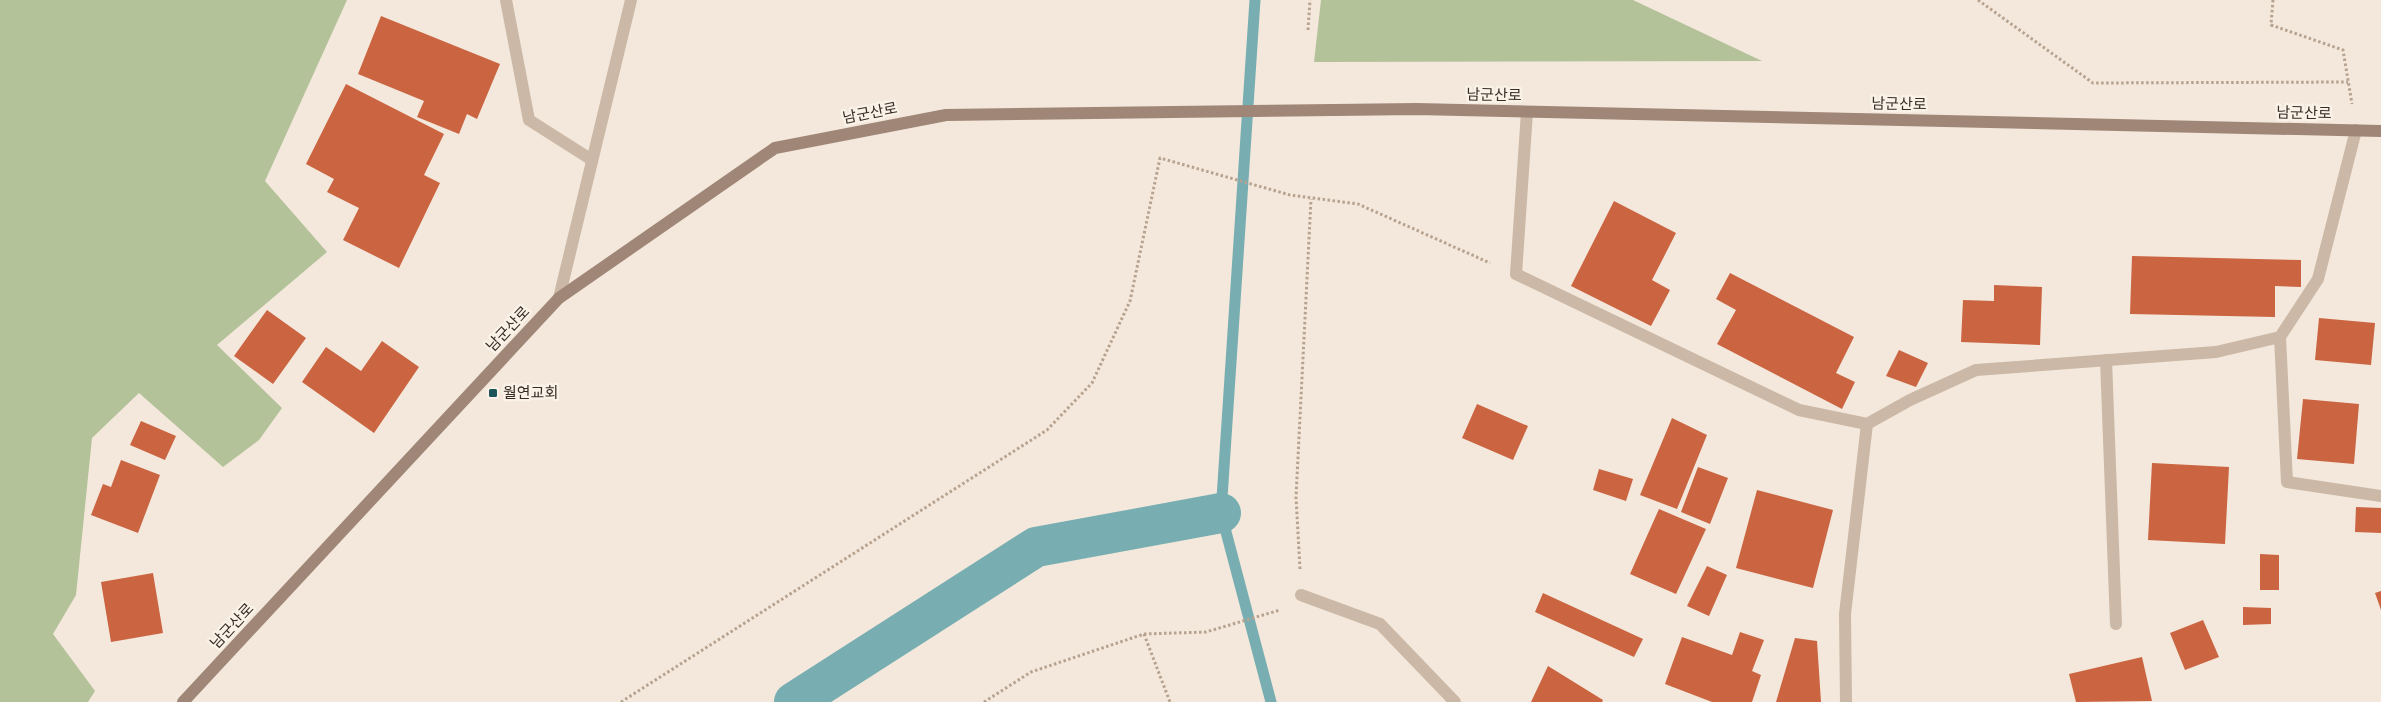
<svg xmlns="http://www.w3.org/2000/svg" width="2381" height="702" viewBox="0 0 2381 702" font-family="'Work Sans','Noto Sans KR',sans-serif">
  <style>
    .green { fill: #b4c29a }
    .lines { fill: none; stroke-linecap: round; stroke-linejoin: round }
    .stream { stroke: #78aeb1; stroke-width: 11 }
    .canal { stroke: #78aeb1; stroke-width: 40 }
    .building { fill: #cb6441 }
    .path { stroke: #b7a290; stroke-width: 3; stroke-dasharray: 2.5 2.5; stroke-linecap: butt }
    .service { stroke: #cbb8a6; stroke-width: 12 }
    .minor { stroke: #cbb8a6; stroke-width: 12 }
    .tertiary { stroke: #cbb8a6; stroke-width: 12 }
    .secondary { stroke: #9f8677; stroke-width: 12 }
    .poi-dot { fill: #1b555a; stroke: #faf2e7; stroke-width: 2 }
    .labels { text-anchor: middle; stroke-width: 5; stroke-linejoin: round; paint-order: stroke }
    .street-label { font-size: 15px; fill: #372d27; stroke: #faf2e7 }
    .poi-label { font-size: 15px; fill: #372d27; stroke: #faf2e7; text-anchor: start }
  </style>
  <rect width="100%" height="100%" fill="#f3e8db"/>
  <path class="green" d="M 0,0 L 347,0 L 265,181 L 327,252 L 217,345 L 282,408 L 259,440 L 223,467 L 139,393 L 92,438 L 76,595 L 53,634 L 95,691 L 88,702 L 0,702 Z
    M 1321,0 L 1633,0 L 1762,61 L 1314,62 Z"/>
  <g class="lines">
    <path class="stream" d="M 1255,0 L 1221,513 L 1271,702"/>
    <path class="canal" d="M 794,702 L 1036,547 L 1221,513"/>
  </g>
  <path class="building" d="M 381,16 L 500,64 L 477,119 L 467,114 L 459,134 L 417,117 L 424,101 L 358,74 Z
    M 346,84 L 444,134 L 424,175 L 440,183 L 399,268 L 343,240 L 359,208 L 327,192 L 334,179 L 306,164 Z
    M 1614,201 L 1676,233 L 1652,280 L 1670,290 L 1651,326 L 1571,286 Z
    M 2132,256 L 2301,260 L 2301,287 L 2275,286 L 2275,317 L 2130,314 Z
    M 1730,273 L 1854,337 L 1836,373 L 1855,382 L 1842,409 L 1717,344 L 1736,310 L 1716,299 Z
    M 1994,285 L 2042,287 L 2040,345 L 1961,342 L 1963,300 L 1994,301 Z
    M 267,310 L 306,338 L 273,384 L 234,356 Z
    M 2319,318 L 2375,323 L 2371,365 L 2315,360 Z
    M 382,341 L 419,367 L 374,433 L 302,382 L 326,347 L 361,371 Z
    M 1899,350 L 1928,363 L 1916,387 L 1886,376 Z
    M 2303,399 L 2359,404 L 2354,464 L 2297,459 Z
    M 1477,404 L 1528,426 L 1513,460 L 1462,438 Z
    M 1672,418 L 1707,435 L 1677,509 L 1640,495 Z
    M 141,421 L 176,436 L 165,460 L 130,445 Z
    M 121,460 L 160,475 L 138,533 L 91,515 L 103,484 L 111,487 Z
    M 2152,463 L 2229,467 L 2225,544 L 2148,540 Z
    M 1698,467 L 1728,478 L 1710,524 L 1681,512 Z
    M 1599,469 L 1633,479 L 1626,501 L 1593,490 Z
    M 1757,490 L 1833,510 L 1813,588 L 1736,568 Z
    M 2356,507 L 2381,508 L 2381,533 L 2355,532 Z
    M 1659,509 L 1706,529 L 1676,594 L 1630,574 Z
    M 2260,554 L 2279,555 L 2279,590 L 2260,590 Z
    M 1707,566 L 1727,575 L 1709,616 L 1687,606 Z
    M 153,573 L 163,633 L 111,642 L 101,582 Z
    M 2381,591 L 2381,610 L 2375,593 Z
    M 1543,593 L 1643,639 L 1634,657 L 1535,612 Z
    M 2243,607 L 2271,608 L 2271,624 L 2243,625 Z
    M 2203,620 L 2219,657 L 2185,670 L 2170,633 Z
    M 1740,632 L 1764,640 L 1752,671 L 1761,675 L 1752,702 L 1712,702 L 1665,684 L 1682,637 L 1732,655 Z
    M 1795,638 L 1817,641 L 1821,702 L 1776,702 Z
    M 2142,657 L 2152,701 L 2076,702 L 2069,674 Z
    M 1548,666 L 1603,700 L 1602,702 L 1531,702 Z"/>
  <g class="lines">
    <path class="path" d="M 1978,0 L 2093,83 L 2348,82
      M 2273,0 L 2271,25 L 2343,50 L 2352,104
      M 1308,30 L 1310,0
      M 1300,569 L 1296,497 L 1311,199
      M 1144,634 L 1170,702
      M 621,702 L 1047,430 L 1092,383 L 1130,301 L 1160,158 L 1290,195 L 1358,204 L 1490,263
      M 984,702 L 1031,672 L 1144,634 L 1206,632 L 1280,610"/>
    <path class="service" d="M 506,0 L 529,120 L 592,160
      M 2280,337 L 2287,482 L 2381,496
      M 2106,360 L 2116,624
      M 1301,595 L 1380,624 L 1455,702"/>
    <path class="minor" d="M 1527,112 L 1516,274 L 1799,410 L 1867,424 L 1910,400 L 1976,370 L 2216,352 L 2280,337 L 2318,279 L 2356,130
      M 1846,702 L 1845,614 L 1867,424"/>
    <path class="tertiary" d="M 559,298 L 631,0"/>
    <path class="secondary" d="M 183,702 L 559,298 L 775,148 L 946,115 L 1417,109 L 2381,131"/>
  </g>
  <rect class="poi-dot" x="488" y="388" width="10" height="10" rx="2.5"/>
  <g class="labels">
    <g class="street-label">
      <text transform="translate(1494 95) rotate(1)" y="5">남군산로</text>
      <text transform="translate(1899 104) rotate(1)" y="5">남군산로</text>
      <text transform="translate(870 113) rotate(-11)" y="5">남군산로</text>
      <text transform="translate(2304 113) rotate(1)" y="5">남군산로</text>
      <text transform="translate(508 329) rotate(-47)" y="5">남군산로</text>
      <text transform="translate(232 626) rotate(-47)" y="5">남군산로</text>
    </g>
    <g class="poi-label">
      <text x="503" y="398">월연교회</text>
    </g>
  </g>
</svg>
